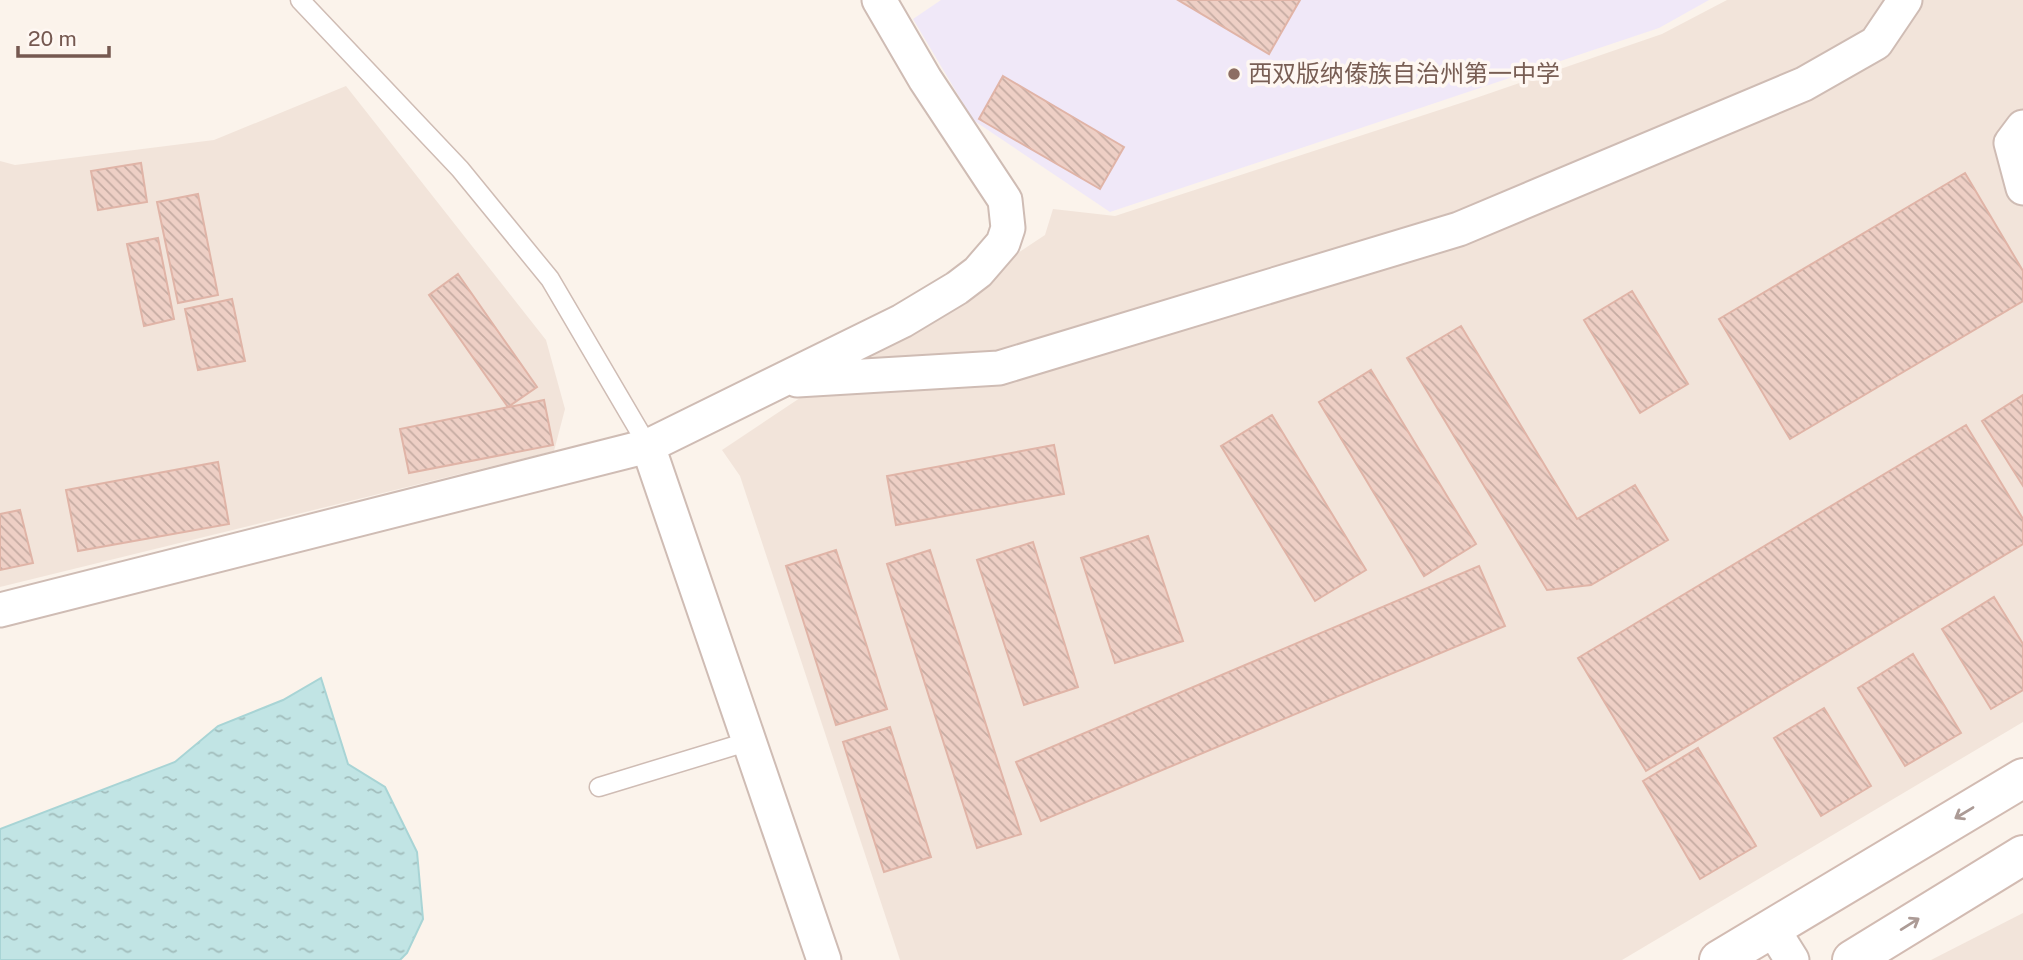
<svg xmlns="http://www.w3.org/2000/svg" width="2023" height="960" viewBox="0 0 2023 960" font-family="'Public Sans','Noto Sans SC',sans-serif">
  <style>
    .residential { fill: #f2e4da }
    .education { fill: #f0e8f8 }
    .water { fill: url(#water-ripples); stroke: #a8d4d5; stroke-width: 2 }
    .building { fill: url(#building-back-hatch); stroke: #e0b4a7; stroke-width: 2 }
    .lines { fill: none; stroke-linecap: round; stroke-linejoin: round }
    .service-casing { stroke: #cfbcb4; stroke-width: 21 }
    .minor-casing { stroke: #cfbcb4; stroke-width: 37 }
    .secondary-casing { stroke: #d2bbb2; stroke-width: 42 }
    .service { stroke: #fff; stroke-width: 18 }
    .minor { stroke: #fff; stroke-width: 33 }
    .secondary { stroke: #fff; stroke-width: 38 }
    .oneway { stroke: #ac9b96 }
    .education-dot { fill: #8d6e63; stroke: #fef7f2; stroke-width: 2.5 }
    .labels { text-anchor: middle; stroke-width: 7; stroke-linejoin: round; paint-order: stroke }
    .education-label { font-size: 24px; fill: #785e54; stroke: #fef7f2; text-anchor: start }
  </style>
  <defs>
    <pattern id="water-ripples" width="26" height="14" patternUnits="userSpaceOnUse" patternTransform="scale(1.75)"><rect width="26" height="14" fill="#c1e4e4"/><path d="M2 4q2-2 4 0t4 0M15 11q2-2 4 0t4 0" fill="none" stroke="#a1bcbb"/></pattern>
    <pattern id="building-back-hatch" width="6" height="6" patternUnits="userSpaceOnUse" patternTransform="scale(1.75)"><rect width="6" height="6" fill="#eecfc5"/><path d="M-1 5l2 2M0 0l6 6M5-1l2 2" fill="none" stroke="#c5aba2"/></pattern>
  </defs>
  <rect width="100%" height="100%" fill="#fbf3eb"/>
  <path class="residential" d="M 1727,0 L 2023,0 L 2023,722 L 1622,960 L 900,960 L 740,476 L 722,450 L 1045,235 L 1053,209 L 1115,216 L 1470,100 L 1662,34 Z
    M 346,86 L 546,340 L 565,409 L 554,451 L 0,587 L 0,161 L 15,165 L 214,140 Z
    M 2023,913 L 2023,960 L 1931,960 Z"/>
  <path class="education" d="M 941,0 L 1709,0 L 1659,28 L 1110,212 L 973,120 L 913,19 Z"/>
  <path class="water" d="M 321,678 L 348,764 L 385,787 L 417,852 L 423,919 L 407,953 L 400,960 L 0,960 L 0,829 L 175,762 L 218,726 L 283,700 Z"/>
  <path class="building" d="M 1178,0 L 1300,0 L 1269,54 Z
    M 1003,76 L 1124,147 L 1100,189 L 979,119 Z
    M 141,163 L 147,202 L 98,210 L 91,171 Z
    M 1965,173 L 2023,271 L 2023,301 L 1790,439 L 1719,319 Z
    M 198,194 L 218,295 L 178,303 L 157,202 Z
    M 158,238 L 174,319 L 144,326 L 127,244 Z
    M 458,274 L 537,387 L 508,407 L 429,295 Z
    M 1632,291 L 1688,384 L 1640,413 L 1584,320 Z
    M 232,299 L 245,361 L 198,370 L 185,309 Z
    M 1461,326 L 1577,519 L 1635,485 L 1668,540 L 1591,585 L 1547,590 L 1407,358 Z
    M 1371,370 L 1476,544 L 1424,576 L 1319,402 Z
    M 2023,395 L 2023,486 L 1982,421 Z
    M 544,400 L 553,445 L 409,473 L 400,429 Z
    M 1272,415 L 1366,570 L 1315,601 L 1221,446 Z
    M 1966,425 L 2023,519 L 2023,544 L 1646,771 L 1578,658 Z
    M 1054,445 L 1064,494 L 896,525 L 887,476 Z
    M 218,462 L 229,524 L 78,551 L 66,490 Z
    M 20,510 L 33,563 L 0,570 L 0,514 Z
    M 1148,536 L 1183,641 L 1115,663 L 1081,558 Z
    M 1033,542 L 1078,687 L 1024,705 L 977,560 Z
    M 836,550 L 887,709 L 836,725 L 786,566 Z
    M 930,550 L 1021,834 L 977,848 L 887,564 Z
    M 1479,566 L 1505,626 L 1041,821 L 1016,762 Z
    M 1994,597 L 2023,644 L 2023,690 L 1991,709 L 1942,629 Z
    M 1913,654 L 1961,733 L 1905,766 L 1858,688 Z
    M 1824,708 L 1871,786 L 1821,816 L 1774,738 Z
    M 890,727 L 931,857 L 884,872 L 843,742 Z
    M 1698,748 L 1756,846 L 1700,879 L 1643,781 Z"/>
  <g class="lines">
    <g class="service-casing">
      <path id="service" d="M 300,0 L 460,169 L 550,279 L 648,446
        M 599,787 L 750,741"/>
    </g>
    <g class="minor-casing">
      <path id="minor" d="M 2023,127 L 2011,143 L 2023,188
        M 797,380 L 999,368 L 1459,229 L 1804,84 L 1876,43 L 1905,0
        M 648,446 L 824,960
        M 0,610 L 648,446 L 902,321 L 957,288 L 978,272 L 1003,243 L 1008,228 L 1005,200 L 925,79 L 879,0
        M 1772,928 L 1792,960"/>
    </g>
    <g class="secondary-casing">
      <path id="secondary" d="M 1719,960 L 2023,778
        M 1852,960 L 2023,855"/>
    </g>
    <use href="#service" class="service"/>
    <use href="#minor" class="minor"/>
    <use href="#secondary" class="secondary"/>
  </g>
  <defs><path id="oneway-shaft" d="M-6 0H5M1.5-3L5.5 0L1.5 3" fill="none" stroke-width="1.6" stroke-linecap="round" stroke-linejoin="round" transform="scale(1.75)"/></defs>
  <g class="oneway">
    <use href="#oneway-shaft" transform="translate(1964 813) rotate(149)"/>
    <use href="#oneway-shaft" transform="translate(1910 924) rotate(-32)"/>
  </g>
  <circle class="education-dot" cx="1234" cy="74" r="7"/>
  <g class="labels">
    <g class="education-label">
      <text x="1248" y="82">西双版纳傣族自治州第一中学</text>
    </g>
  </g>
  <path d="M18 46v10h91v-10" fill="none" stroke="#755850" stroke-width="3.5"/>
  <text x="28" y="46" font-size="21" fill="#755850" stroke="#fef7f2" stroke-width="5" paint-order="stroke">20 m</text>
</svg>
